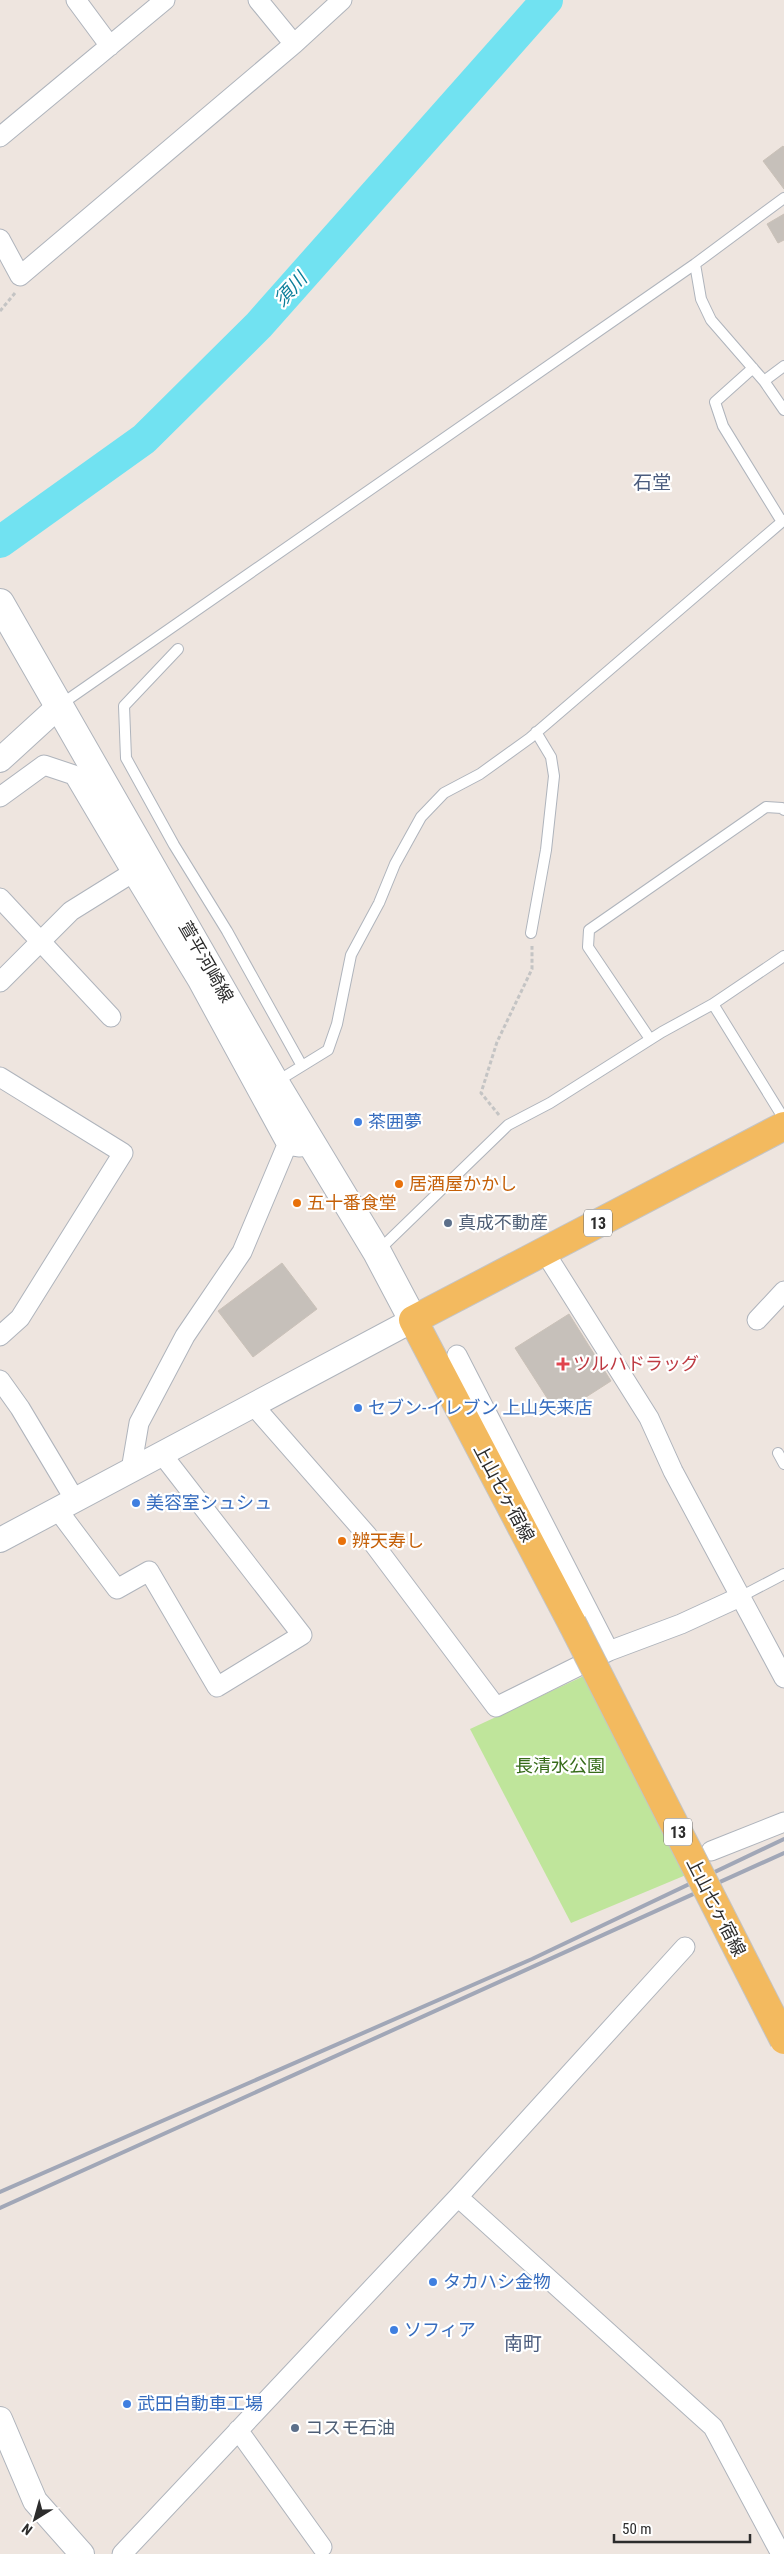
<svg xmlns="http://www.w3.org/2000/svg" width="784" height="2554" viewBox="0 0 784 2554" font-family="'Roboto Condensed','Noto Sans JP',sans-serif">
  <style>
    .green { fill: #bfe59b }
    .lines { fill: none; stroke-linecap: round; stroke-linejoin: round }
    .river { stroke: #71e2f1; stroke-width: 32 }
    .building { fill: #c6c0ba; stroke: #cac1b8 }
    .service-casing { stroke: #afb4bc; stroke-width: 12 }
    .minor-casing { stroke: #afb4bc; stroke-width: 21 }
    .tertiary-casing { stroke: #afb4bc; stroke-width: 26 }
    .secondary-casing { stroke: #afb4bc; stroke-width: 30 }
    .primary-casing { stroke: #c4c4c4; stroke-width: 30 }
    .path { stroke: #c4c4c4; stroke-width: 3; stroke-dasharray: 4 2.5; stroke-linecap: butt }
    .service { stroke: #fff; stroke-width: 10 }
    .minor { stroke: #fff; stroke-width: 19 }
    .tertiary { stroke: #fff; stroke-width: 24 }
    .secondary { stroke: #fff; stroke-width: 28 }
    .primary { stroke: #f3ba5f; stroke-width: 28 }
    .rail { stroke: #a1a7b7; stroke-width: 4 }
    .primary-bridge-casing { stroke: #c4c4c4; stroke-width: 30; stroke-linecap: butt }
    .primary-bridge { stroke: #f3ba5f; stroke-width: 28 }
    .shop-dot { fill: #3f7fe0; stroke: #fff; stroke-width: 2 }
    .food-dot { fill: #e8710a; stroke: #fff; stroke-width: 2 }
    .service-dot { fill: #5c6f8a; stroke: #fff; stroke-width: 2 }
    .health-dot { fill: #e0444e; stroke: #fff; stroke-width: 2 }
    .labels { text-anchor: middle; stroke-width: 4.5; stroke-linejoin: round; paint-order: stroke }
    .shield { fill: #fff; stroke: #6b6b6b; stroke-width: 1 }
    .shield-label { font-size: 16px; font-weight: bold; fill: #2c2c2c }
    .street-label { font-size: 18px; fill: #2c2c2c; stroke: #fff }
    .shop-label { font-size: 18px; fill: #366cbe; stroke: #fff; text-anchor: start }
    .food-label { font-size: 18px; fill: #c56008; stroke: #fff; text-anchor: start }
    .service-label { font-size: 18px; fill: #4e5e75; stroke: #fff; text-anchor: start }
    .health-label { font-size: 18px; fill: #be3a42; stroke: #fff; text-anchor: start }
    .park-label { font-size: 18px; fill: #376c1a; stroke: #fff }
    .water-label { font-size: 19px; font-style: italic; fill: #0b7e9a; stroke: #fff }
    .neighbourhood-label { font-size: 19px; fill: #4b5c7e; stroke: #fff }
  </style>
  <rect width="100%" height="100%" fill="#eee5df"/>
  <path class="green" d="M 586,1675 L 686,1875 L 571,1923 L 470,1729 Z"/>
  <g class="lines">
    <path class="river" d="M 0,542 L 144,439 L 259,325 L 547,0"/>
  </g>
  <path class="building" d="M 783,146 L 784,147 L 784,189 L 763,161 Z
    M 784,214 L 784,240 L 778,243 L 767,224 Z
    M 282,1263 L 317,1309 L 253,1357 L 218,1311 Z
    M 569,1314 L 611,1381 L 558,1415 L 515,1348 Z"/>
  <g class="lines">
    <g class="service-casing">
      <path id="service" d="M 695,264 L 701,299 L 711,320 L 764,381 L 784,410
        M 753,368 L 715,402 L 723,426 L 782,522
        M 764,381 L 784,366
        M 178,649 L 124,706 L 126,758 L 174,845 L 227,931 L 302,1066
        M 60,705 L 695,264 L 784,198
        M 531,933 L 546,850 L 554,776 L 551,757 L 536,732
        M 784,956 L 713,1004 L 784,1119
        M 650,1039 L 588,947 L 589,930 L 766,807 L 782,808 L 784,810
        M 276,1082 L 328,1050 L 337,1024 L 351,955 L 379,903 L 395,864 L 421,817 L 444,793 L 480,774 L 530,738 L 784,520
        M 378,1251 L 508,1125 L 550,1103 L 662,1032 L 713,1004
        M 778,1453 L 784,1464
        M 742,1596 L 784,1574"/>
    </g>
    <g class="minor-casing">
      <path id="minor" d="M 76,0 L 110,46
        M 258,0 L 294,44
        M 0,137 L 165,0
        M 0,239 L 20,276 L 294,44 L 342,0
        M 0,797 L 44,765 L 74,775 L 132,873 L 71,911 L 0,982
        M 132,873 L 197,980 L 287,1145 L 300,1147
        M 0,898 L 111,1017
        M 0,1077 L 123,1153 L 20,1318 L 0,1336
        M 544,1251 L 649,1418 L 673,1471 L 784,1678
        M 757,1320 L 784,1291
        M 457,1355 L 609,1651
        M 0,1380 L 20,1408 L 75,1500
        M 254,1406 L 367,1535 L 496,1707 L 609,1651 L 681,1624 L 742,1596
        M 131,1470 L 139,1423 L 185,1336 L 242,1252 L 287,1145
        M 57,1509 L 117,1589 L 149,1571 L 217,1687 L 302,1635 L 161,1453
        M 711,1851 L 784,1822
        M 458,2197 L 713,2427 L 781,2554
        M 238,2430 L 322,2547
        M 122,2554 L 458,2197 L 685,1947"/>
    </g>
    <g class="tertiary-casing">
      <path id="tertiary" d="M 0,760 L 58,707
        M 0,1540 L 413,1320
        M 0,2419 L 35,2501 L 82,2554"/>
    </g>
    <g class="secondary-casing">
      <path id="secondary" d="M 0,603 L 275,1083 L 377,1252 L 413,1320"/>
    </g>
    <g class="primary-casing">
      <path id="primary" d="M 572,1623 L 413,1320 L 784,1126"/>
    </g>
    <path class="path" d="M 0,311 L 15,293
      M 499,1115 L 481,1093 L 497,1042 L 532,969 L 532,946"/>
    <use href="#service" class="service"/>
    <use href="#minor" class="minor"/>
    <use href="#tertiary" class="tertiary"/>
    <use href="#secondary" class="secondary"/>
    <use href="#primary" class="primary"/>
    <path class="rail" d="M 0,2192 L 532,1959 L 784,1839
      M 0,2208 L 784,1853"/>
    <g class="primary-bridge-casing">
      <path id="primary-bridge" d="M 572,1623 L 784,2040"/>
    </g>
    <use href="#primary-bridge" class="primary-bridge"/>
  </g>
  <g class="shop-dot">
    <circle cx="358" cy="1122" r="5"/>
    <circle cx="358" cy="1408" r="5"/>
    <circle cx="136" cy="1503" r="5"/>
    <circle cx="433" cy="2282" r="5"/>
    <circle cx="394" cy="2330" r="5"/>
    <circle cx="127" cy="2404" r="5"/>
  </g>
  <g class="food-dot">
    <circle cx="399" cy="1184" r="5"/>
    <circle cx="297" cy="1203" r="5"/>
    <circle cx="342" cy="1541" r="5"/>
  </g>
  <g class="service-dot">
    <circle cx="448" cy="1223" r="5"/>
    <circle cx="295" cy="2428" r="5"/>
  </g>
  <path class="health-dot" d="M560.5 1356.5h5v5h5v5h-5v5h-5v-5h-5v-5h5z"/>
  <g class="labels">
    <g class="shield">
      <rect x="584" y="1209.5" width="28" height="27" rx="4"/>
      <rect x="664" y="1818.5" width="28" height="27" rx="4"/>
    </g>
    <g class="shield-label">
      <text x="598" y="1229">13</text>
      <text x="678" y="1838">13</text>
    </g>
    <g class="street-label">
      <text transform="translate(206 962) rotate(60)" y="6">萱平河崎線</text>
      <text transform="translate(504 1493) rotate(62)" y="6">上山七ヶ宿線</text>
      <text transform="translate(716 1907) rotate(63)" y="6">上山七ヶ宿線</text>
    </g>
    <g class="shop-label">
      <text x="368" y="1128">茶囲夢</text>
      <text x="368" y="1414">セブン-イレブン 上山矢来店</text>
      <text x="146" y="1509">美容室シュシュ</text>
      <text x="443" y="2288">タカハシ金物</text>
      <text x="404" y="2336">ソフィア</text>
      <text x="137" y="2410">武田自動車工場</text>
    </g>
    <g class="food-label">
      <text x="409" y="1190">居酒屋かかし</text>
      <text x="307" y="1209">五十番食堂</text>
      <text x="352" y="1547">辨天寿し</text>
    </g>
    <g class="service-label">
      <text x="458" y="1229">真成不動産</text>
      <text x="305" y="2434">コスモ石油</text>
    </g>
    <g class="health-label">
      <text x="573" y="1370">ツルハドラッグ</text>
    </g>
    <g class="park-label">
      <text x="560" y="1772">長清水公園</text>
    </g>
    <g class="water-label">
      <text transform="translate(290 289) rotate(-48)" y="7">須川</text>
    </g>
    <g class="neighbourhood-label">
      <text x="652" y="489">石堂</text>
      <text x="523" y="2350">南町</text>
    </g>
  </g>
  <g transform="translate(35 2519) rotate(217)" stroke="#ffffff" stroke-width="4" paint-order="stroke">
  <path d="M0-4L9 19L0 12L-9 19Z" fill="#2c2c2c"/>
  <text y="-8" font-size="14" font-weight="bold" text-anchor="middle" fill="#2c2c2c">N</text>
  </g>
  <path d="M614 2534v8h136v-8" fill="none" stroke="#2c2c2c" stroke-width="2.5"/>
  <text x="622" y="2534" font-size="15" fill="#2c2c2c" stroke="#ffffff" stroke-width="4" paint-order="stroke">50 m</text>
</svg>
